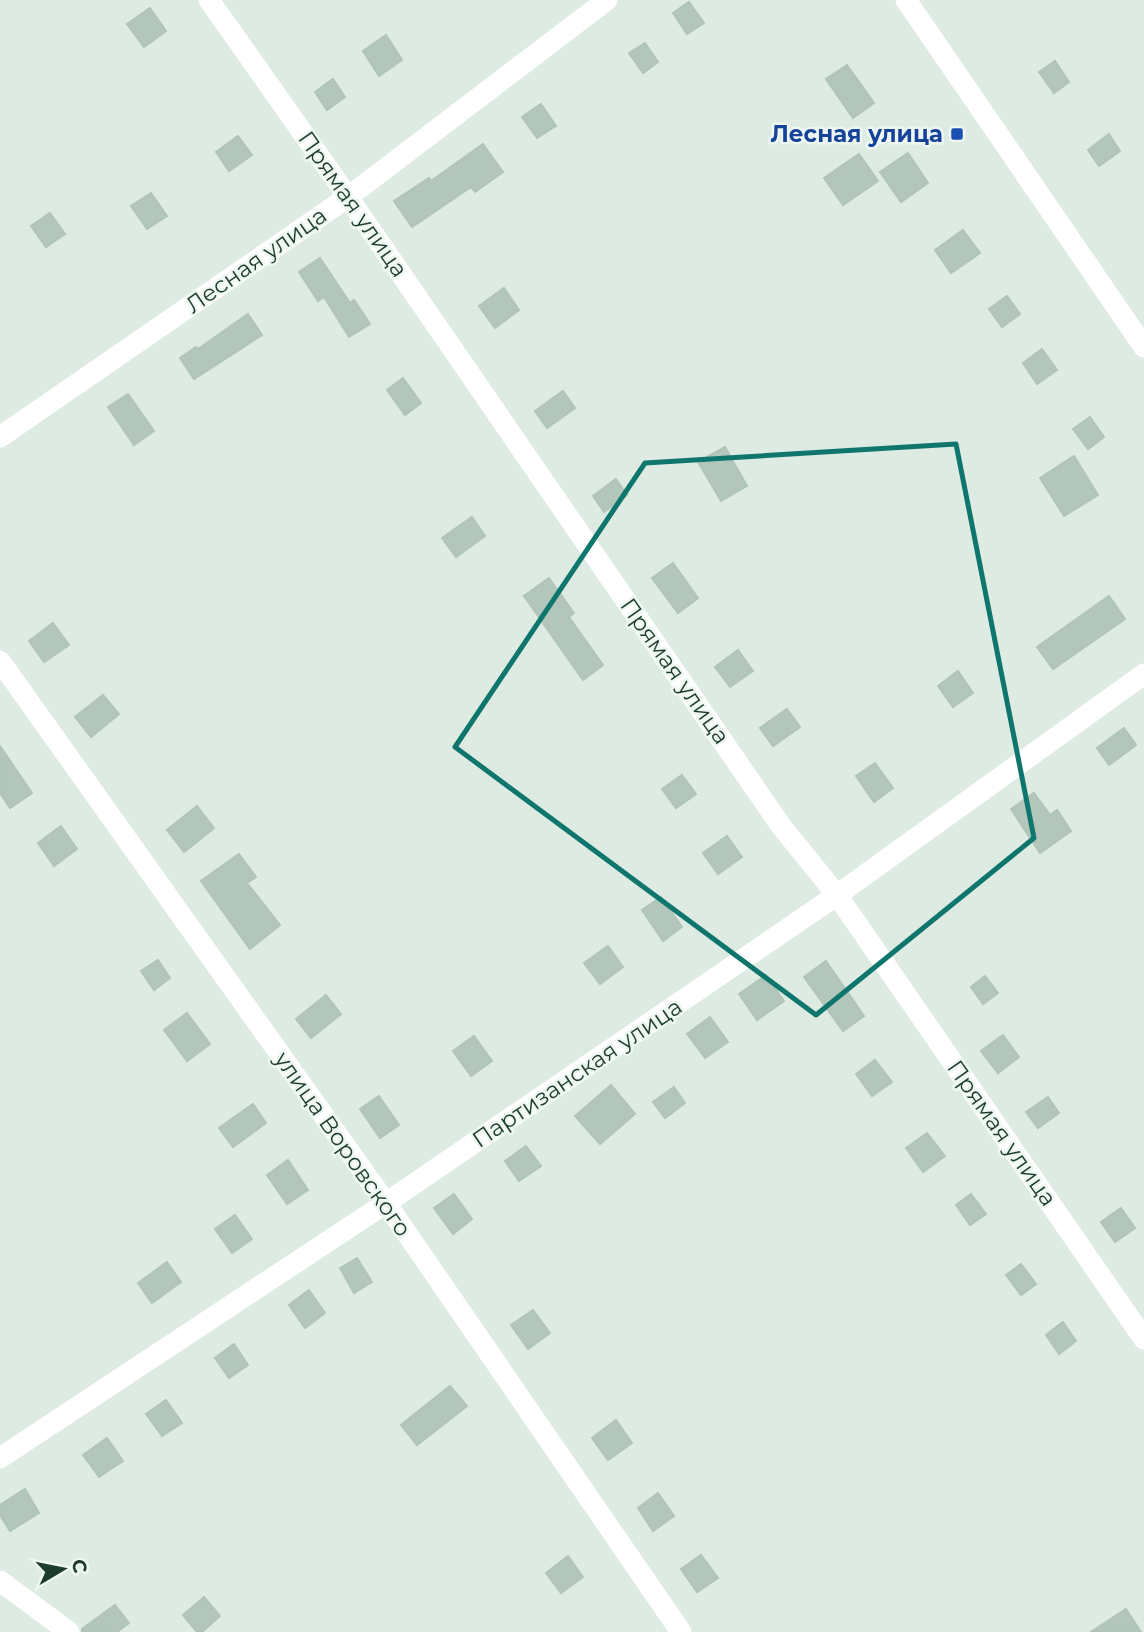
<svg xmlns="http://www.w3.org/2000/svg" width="1144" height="1632" viewBox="0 0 1144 1632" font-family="Montserrat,sans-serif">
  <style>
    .building { fill: #b3c6bb; stroke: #b0c5b8; stroke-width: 2 }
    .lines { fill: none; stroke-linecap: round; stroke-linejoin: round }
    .minor { stroke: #fff; stroke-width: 21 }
    .tertiary { stroke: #fff; stroke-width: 21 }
    .marked { fill: none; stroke: #0f766e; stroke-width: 5; stroke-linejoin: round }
    .transit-dot { fill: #1a4fb4; stroke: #eef7f1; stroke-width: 2.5 }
    .labels { text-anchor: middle; stroke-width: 5; stroke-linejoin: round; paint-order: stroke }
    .transit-label { font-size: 23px; font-weight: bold; fill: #164399; stroke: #eef7f1; text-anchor: end }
    .street-label { font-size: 23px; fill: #1e3c2e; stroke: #eef7f1 }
  </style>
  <rect width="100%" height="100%" fill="#deebe3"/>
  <path class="building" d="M 689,2 L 704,23 L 687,34 L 673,13 Z
    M 150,8 L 166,31 L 144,47 L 127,24 Z
    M 386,35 L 402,60 L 379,76 L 363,51 Z
    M 645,43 L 658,62 L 643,73 L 629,53 Z
    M 1055,61 L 1069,82 L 1054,93 L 1039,72 Z
    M 847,65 L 874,103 L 853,118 L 826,79 Z
    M 333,79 L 345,97 L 327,110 L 315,92 Z
    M 541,104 L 556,126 L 537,138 L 522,117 Z
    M 1109,134 L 1120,151 L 1099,166 L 1088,150 Z
    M 238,136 L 252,155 L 229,171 L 216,152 Z
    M 483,144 L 503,172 L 475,192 L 471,187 L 412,227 L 394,201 L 429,178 L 431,181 Z
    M 908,153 L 928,183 L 901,202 L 880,172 Z
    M 859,154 L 878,181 L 843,205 L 824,178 Z
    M 151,193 L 167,216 L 147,229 L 131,206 Z
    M 50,213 L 65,234 L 46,247 L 31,226 Z
    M 963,230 L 980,253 L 951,273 L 935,250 Z
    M 320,258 L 350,303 L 354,300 L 370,324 L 349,337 L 324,297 L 318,301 L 299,272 Z
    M 504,288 L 519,310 L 495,328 L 479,306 Z
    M 1007,296 L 1020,314 L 1002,327 L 989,309 Z
    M 248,314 L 262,335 L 194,379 L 180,358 L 196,347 L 198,349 Z
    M 1042,349 L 1057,370 L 1037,384 L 1023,363 Z
    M 403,378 L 421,403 L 405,415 L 387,390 Z
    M 563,391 L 575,408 L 547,428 L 535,411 Z
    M 128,394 L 154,431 L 134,445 L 108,407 Z
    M 1090,417 L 1104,437 L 1088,449 L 1073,429 Z
    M 725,447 L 747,486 L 721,501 L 698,462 Z
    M 1074,456 L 1098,495 L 1064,516 L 1040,478 Z
    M 616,479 L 627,495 L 604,512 L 593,496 Z
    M 472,517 L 485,536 L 456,557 L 442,538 Z
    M 673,563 L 698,598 L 678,613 L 652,578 Z
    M 549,578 L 574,613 L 569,617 L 603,665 L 583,680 L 524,596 Z
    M 1109,596 L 1125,619 L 1053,669 L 1037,647 Z
    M 53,623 L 69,645 L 44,662 L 29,641 Z
    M 738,650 L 753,671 L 730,687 L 715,667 Z
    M 958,671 L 973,693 L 953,707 L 938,686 Z
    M 103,695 L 119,714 L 91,737 L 75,717 Z
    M 787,709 L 800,727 L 773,746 L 760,728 Z
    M 1124,728 L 1136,745 L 1109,765 L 1097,748 Z
    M 0,746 L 32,793 L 10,808 L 0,793 Z
    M 875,763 L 893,788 L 874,802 L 856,776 Z
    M 682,775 L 696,794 L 676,808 L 662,789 Z
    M 1034,793 L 1050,815 L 1057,810 L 1071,831 L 1040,853 L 1011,809 Z
    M 197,806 L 214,828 L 184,852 L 167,830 Z
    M 61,826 L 77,849 L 54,866 L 38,843 Z
    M 727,836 L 742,857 L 718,874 L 703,853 Z
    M 239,854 L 256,877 L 247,883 L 280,925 L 250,949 L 201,881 Z
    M 661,897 L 682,927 L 663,941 L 642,910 Z
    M 608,946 L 623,967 L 600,984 L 584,963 Z
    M 158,960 L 170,978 L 154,990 L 141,971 Z
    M 826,961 L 864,1016 L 843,1031 L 804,977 Z
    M 766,975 L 784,1001 L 757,1020 L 739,994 Z
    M 985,976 L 998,993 L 983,1004 L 971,987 Z
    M 326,995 L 341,1014 L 311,1038 L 296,1019 Z
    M 187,1013 L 210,1044 L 187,1061 L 164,1030 Z
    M 710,1017 L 728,1042 L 705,1058 L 687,1034 Z
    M 1003,1035 L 1019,1057 L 998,1073 L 981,1051 Z
    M 474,1036 L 492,1061 L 471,1076 L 453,1051 Z
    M 875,1060 L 892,1082 L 872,1096 L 856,1074 Z
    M 611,1085 L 635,1114 L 600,1144 L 575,1116 Z
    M 674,1087 L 685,1103 L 665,1118 L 653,1102 Z
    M 379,1096 L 399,1125 L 380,1138 L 360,1109 Z
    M 1048,1097 L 1059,1113 L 1038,1128 L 1026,1112 Z
    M 253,1104 L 266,1123 L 233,1147 L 219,1128 Z
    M 927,1133 L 945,1156 L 923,1172 L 906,1148 Z
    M 526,1146 L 541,1166 L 519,1181 L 505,1161 Z
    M 288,1160 L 308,1190 L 287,1204 L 267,1175 Z
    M 454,1194 L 472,1219 L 453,1234 L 434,1208 Z
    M 971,1194 L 986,1214 L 970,1225 L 956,1205 Z
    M 1121,1208 L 1135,1228 L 1115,1242 L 1101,1222 Z
    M 235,1215 L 252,1239 L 232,1253 L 215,1229 Z
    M 357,1258 L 372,1282 L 354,1293 L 340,1268 Z
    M 167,1262 L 181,1282 L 152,1303 L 138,1283 Z
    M 1021,1264 L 1036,1284 L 1021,1295 L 1006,1275 Z
    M 309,1290 L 325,1313 L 305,1328 L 289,1305 Z
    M 533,1310 L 550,1333 L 528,1349 L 511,1325 Z
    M 1063,1322 L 1076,1341 L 1059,1354 L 1046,1335 Z
    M 234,1344 L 248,1365 L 229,1378 L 215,1358 Z
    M 450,1386 L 467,1406 L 417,1445 L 401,1425 Z
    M 166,1400 L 182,1423 L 162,1436 L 146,1414 Z
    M 616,1420 L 632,1443 L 608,1460 L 592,1438 Z
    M 107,1438 L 123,1461 L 99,1477 L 83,1455 Z
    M 25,1489 L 39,1513 L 10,1531 L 0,1515 L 0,1505 Z
    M 658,1493 L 674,1516 L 653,1531 L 638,1508 Z
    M 701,1555 L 718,1578 L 697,1592 L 681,1569 Z
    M 568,1556 L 583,1577 L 561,1593 L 546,1573 Z
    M 204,1597 L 220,1616 L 202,1632 L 197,1632 L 183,1615 Z
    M 115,1605 L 129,1623 L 117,1632 L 82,1632 L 82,1629 Z
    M 1126,1609 L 1141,1632 L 1091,1632 Z"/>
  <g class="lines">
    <path class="minor" d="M 209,0 L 348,197 L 781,826 L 837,895 L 1144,1339
      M 0,437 L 348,197 L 607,0
      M 0,661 L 386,1203 L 681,1632
      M 0,1458 L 386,1203 L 837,895 L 1144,674
      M 0,1581 L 69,1632"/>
    <path class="tertiary" d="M 906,0 L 1144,347"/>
  </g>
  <path class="marked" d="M 956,444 L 1034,838 L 816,1015 L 455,747 L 645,463 Z"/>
  <rect class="transit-dot" x="950" y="127" width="14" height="14" rx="3.5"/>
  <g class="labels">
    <g class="transit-label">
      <text x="943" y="142">Лесная улица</text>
    </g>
    <g class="street-label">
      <text transform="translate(353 204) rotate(55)" y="8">Прямая улица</text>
      <text transform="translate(256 260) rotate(-35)" y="8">Лесная улица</text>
      <text transform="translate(675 671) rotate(55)" y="8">Прямая улица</text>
      <text transform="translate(577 1073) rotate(-34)" y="8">Партизанская улица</text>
      <text transform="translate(1002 1133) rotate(55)" y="8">Прямая улица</text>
      <text transform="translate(343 1144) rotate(55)" y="8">улица Воровского</text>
    </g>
  </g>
  <g transform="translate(63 1569) rotate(80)" stroke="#eef7f1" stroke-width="5" paint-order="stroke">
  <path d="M0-5L12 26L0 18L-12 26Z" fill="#1e3c2e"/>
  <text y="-10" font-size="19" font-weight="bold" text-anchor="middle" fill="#1e3c2e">С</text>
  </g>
</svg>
